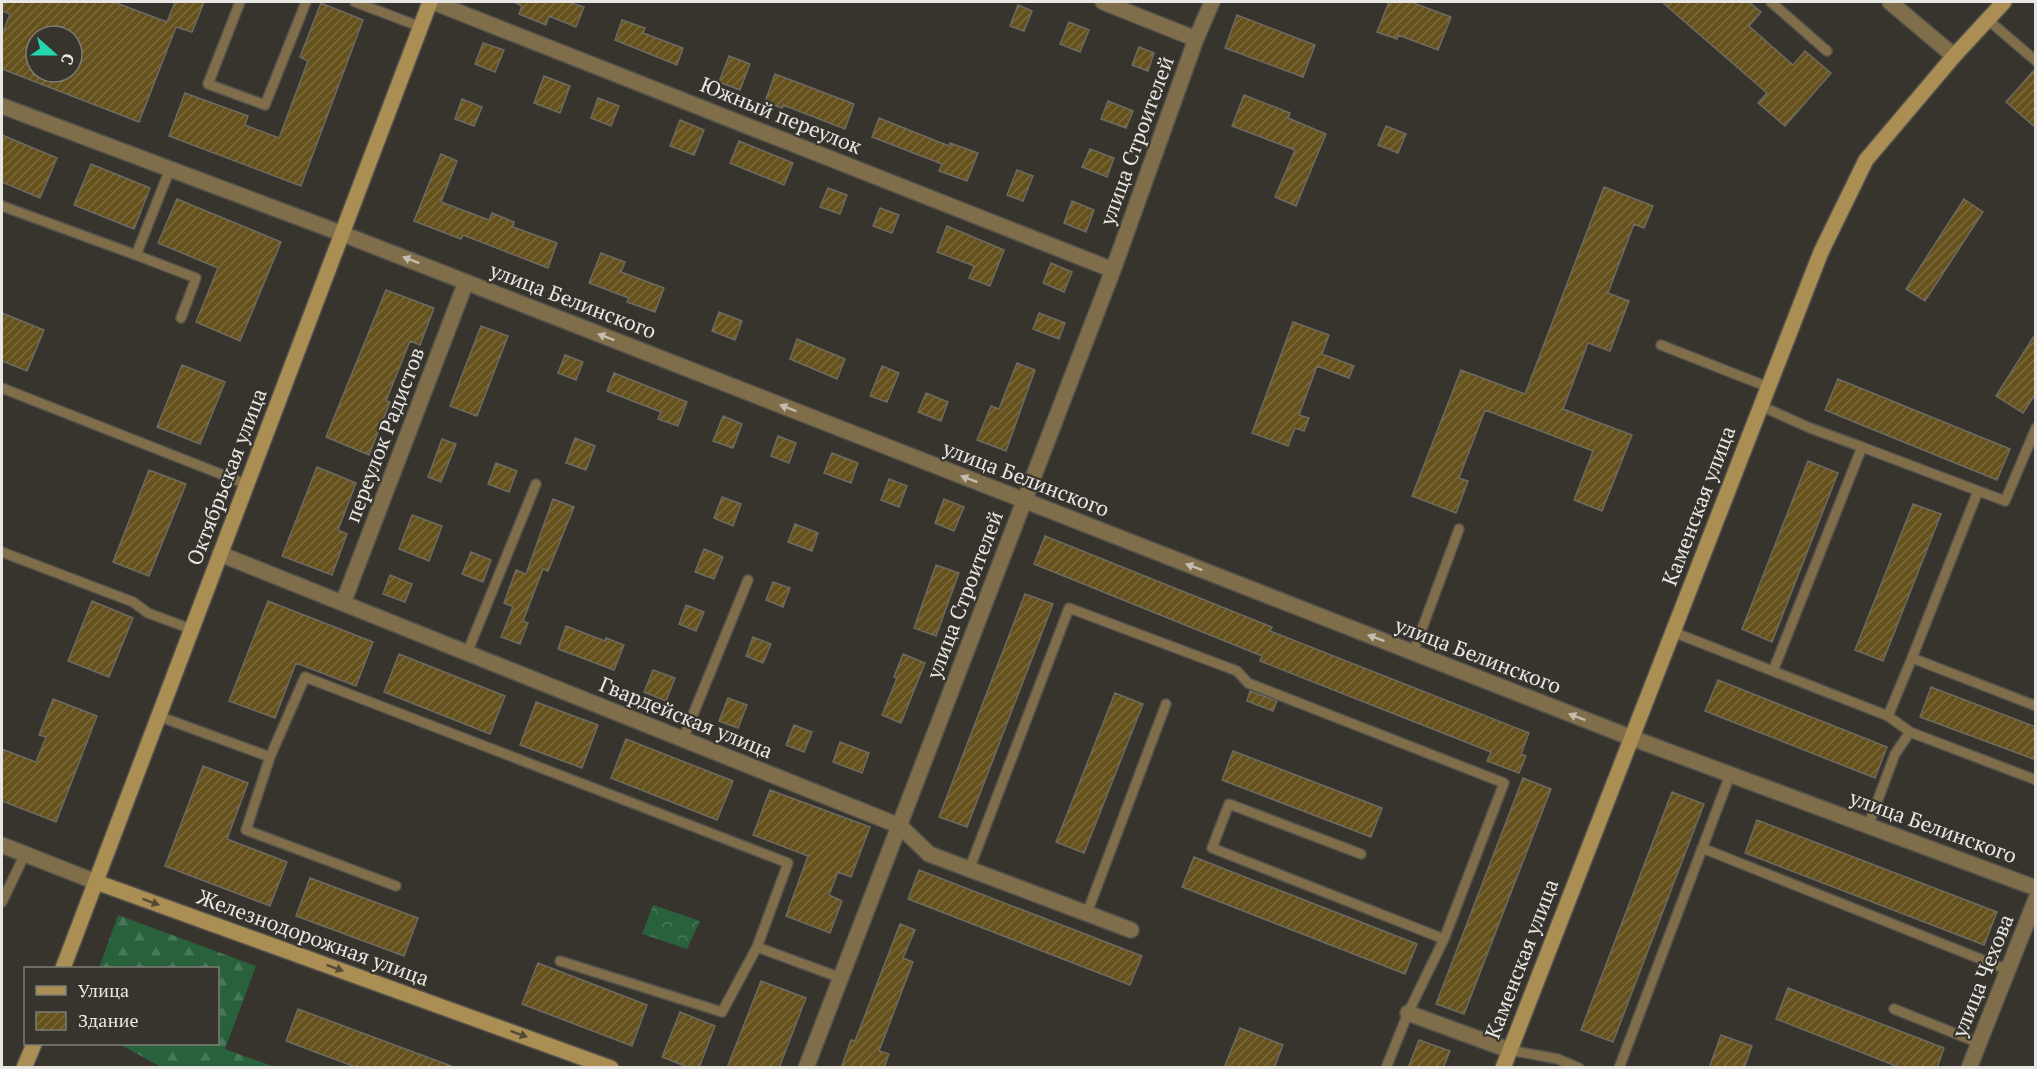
<svg xmlns="http://www.w3.org/2000/svg" width="2037" height="1069" viewBox="0 0 2037 1069" font-family="'PT Serif',serif">
  <style>
    .forest { fill: url(#forest-firs) }
    .park { fill: url(#park-crowns) }
    .building { fill: url(#building-hatch); stroke: #6d6a63; stroke-width: 1.5; fill-rule: evenodd }
    .lines { fill: none; stroke-linecap: round; stroke-linejoin: round }
    .lane-casing { stroke: #53514b; stroke-width: 12 }
    .street-casing { stroke: #53514b; stroke-width: 18 }
    .secondary-casing { stroke: #53514b; stroke-width: 18 }
    .lane { stroke: #806e4a; stroke-width: 9 }
    .street { stroke: #806e4a; stroke-width: 15 }
    .secondary { stroke: #aa8e53; stroke-width: 15 }
    .oneway { fill: #c4bdad }
    .oneway2 { fill: #544a37 }
    .labels { text-anchor: middle; stroke-width: 4.5; stroke-linejoin: round; paint-order: stroke }
    .street-label { font-size: 21px; fill: #e8e7e3; stroke: #37342e }
  </style>
  <defs>
    <pattern id="forest-firs" width="22" height="20" patternUnits="userSpaceOnUse" patternTransform="scale(1.5)"><rect width="22" height="20" fill="#29613c"/><path d="M5 1l3.5 6h-7zM16 11l3.5 6h-7z" fill="#487858"/></pattern>
    <pattern id="park-crowns" width="20" height="18" patternUnits="userSpaceOnUse" patternTransform="scale(1.5)"><rect width="20" height="18" fill="#29613c"/><path d="M2 6a3 3 0 1 1 6 0M12 15a3 3 0 1 1 6 0" fill="none" stroke="#487858"/></pattern>
    <pattern id="building-hatch" width="6" height="6" patternUnits="userSpaceOnUse" patternTransform="scale(1.5)"><rect width="6" height="6" fill="#65511c"/><path d="M-1 1l2-2M0 6l6-6M5 7l2-2" fill="none" stroke="#7b6a3d"/></pattern>
  </defs>
  <rect width="100%" height="100%" fill="#37342e"/>
  <path class="forest" d="M 118,915 L 256,966 L 225,1049 L 275,1067 L 161,1067 L 119,1044 L 218,1044 L 218,968 L 99,968 Z"/>
  <path class="park" d="M 653,905 L 700,921 L 687,949 L 642,934 Z"/>
  <path class="building" d="M 2,2 L 114,2 L 167,22 L 175,2 L 204,2 L 192,32 L 176,27 L 139,122 L 2,69 L 2,35 L 10,14 L 2,11 ZM 36,36 L 72,36 L 72,72 L 36,72 Z
    M 514,2 L 568,2 L 584,7 L 576,27 L 549,16 L 546,25 L 519,14 L 522,6 Z
    M 1389,2 L 1411,2 L 1451,17 L 1438,50 L 1398,35 L 1397,39 L 1377,32 Z
    M 1662,2 L 1749,2 L 1761,12 L 1749,26 L 1793,65 L 1805,51 L 1831,73 L 1785,126 L 1758,103 L 1767,93 Z
    M 321,3 L 363,20 L 301,186 L 169,136 L 185,93 L 248,116 L 245,125 L 279,138 L 308,61 L 300,57 Z
    M 1018,5 L 1032,11 L 1024,31 L 1010,26 Z
    M 1237,15 L 1315,45 L 1303,77 L 1225,48 Z
    M 622,20 L 645,28 L 643,33 L 683,48 L 677,65 L 615,40 Z
    M 1069,22 L 1089,30 L 1080,52 L 1060,44 Z
    M 483,43 L 504,50 L 495,72 L 475,64 Z
    M 1139,47 L 1154,53 L 1148,71 L 1132,65 Z
    M 729,56 L 750,64 L 740,90 L 719,82 Z
    M 2036,68 L 2036,128 L 2006,102 Z
    M 775,74 L 854,104 L 845,129 L 783,105 L 782,108 L 765,102 Z
    M 544,76 L 570,86 L 560,113 L 534,103 Z
    M 1244,95 L 1290,113 L 1288,118 L 1326,134 L 1296,206 L 1275,197 L 1295,150 L 1232,126 Z
    M 598,98 L 619,106 L 611,126 L 591,118 Z
    M 462,99 L 482,107 L 474,126 L 455,119 Z
    M 1108,101 L 1133,111 L 1126,128 L 1101,119 Z
    M 879,118 L 949,146 L 950,143 L 978,153 L 967,181 L 939,171 L 942,164 L 872,137 Z
    M 680,120 L 704,130 L 694,155 L 670,146 Z
    M 1386,126 L 1406,134 L 1398,153 L 1378,145 Z
    M 2,135 L 57,158 L 40,198 L 2,182 Z
    M 739,141 L 793,163 L 784,185 L 730,163 Z
    M 1090,149 L 1114,158 L 1107,177 L 1082,167 Z
    M 441,154 L 457,161 L 441,202 L 489,220 L 492,213 L 514,222 L 513,227 L 557,243 L 548,268 L 463,235 L 461,239 L 414,221 Z
    M 91,164 L 150,188 L 134,229 L 74,205 Z
    M 1017,170 L 1033,176 L 1023,201 L 1007,195 Z
    M 1604,187 L 1653,206 L 1644,228 L 1634,224 L 1608,293 L 1629,301 L 1610,351 L 1588,343 L 1563,409 L 1632,435 L 1602,511 L 1574,500 L 1593,451 L 1485,410 L 1459,478 L 1468,481 L 1456,513 L 1412,496 L 1461,370 L 1525,394 Z
    M 828,188 L 847,195 L 840,214 L 820,207 Z
    M 177,199 L 281,242 L 240,341 L 196,322 L 218,268 L 158,243 Z
    M 1964,199 L 1983,212 L 1925,301 L 1906,289 Z
    M 1072,201 L 1094,210 L 1086,232 L 1064,223 Z
    M 880,208 L 899,215 L 892,233 L 873,226 Z
    M 947,226 L 1004,250 L 990,286 L 969,278 L 974,266 L 937,252 Z
    M 601,253 L 625,262 L 621,272 L 664,288 L 655,312 L 627,302 L 629,298 L 589,283 Z
    M 1051,263 L 1072,272 L 1064,292 L 1043,283 Z
    M 386,290 L 434,308 L 420,345 L 410,341 L 386,401 L 390,402 L 369,455 L 326,437 Z
    M 719,312 L 742,321 L 735,340 L 712,331 Z
    M 2,313 L 44,330 L 27,371 L 2,361 Z
    M 1039,313 L 1065,323 L 1059,339 L 1033,329 Z
    M 1293,322 L 1329,335 L 1322,354 L 1354,366 L 1349,378 L 1317,366 L 1299,415 L 1309,418 L 1304,431 L 1295,428 L 1288,446 L 1252,433 Z
    M 481,326 L 508,336 L 477,416 L 450,406 Z
    M 2036,333 L 2036,393 L 2023,413 L 1996,396 Z
    M 797,339 L 845,359 L 837,379 L 790,359 Z
    M 565,355 L 583,362 L 576,380 L 558,373 Z
    M 1017,363 L 1035,370 L 1006,451 L 977,440 L 991,406 L 999,409 Z
    M 182,365 L 225,382 L 200,444 L 157,427 Z
    M 882,366 L 899,373 L 887,402 L 870,396 Z
    M 614,373 L 687,402 L 678,426 L 658,419 L 661,412 L 607,391 Z
    M 1838,379 L 2010,449 L 1997,480 L 1825,410 Z
    M 926,393 L 948,402 L 941,421 L 918,412 Z
    M 723,416 L 742,424 L 733,448 L 713,441 Z
    M 778,436 L 796,443 L 789,463 L 771,456 Z
    M 575,438 L 595,446 L 586,470 L 566,463 Z
    M 442,439 L 456,444 L 441,482 L 428,477 Z
    M 832,453 L 858,463 L 851,483 L 824,473 Z
    M 1808,461 L 1838,473 L 1772,642 L 1742,629 Z
    M 496,463 L 517,471 L 509,492 L 488,484 Z
    M 317,467 L 356,483 L 338,530 L 347,534 L 332,575 L 282,556 Z
    M 149,470 L 186,484 L 149,576 L 113,562 Z
    M 889,479 L 907,486 L 899,507 L 881,500 Z
    M 722,497 L 741,504 L 733,526 L 714,518 Z
    M 553,499 L 574,507 L 548,571 L 543,569 L 523,621 L 528,623 L 520,644 L 501,637 L 513,607 L 504,603 L 516,570 L 526,574 Z
    M 944,499 L 964,507 L 954,531 L 935,523 Z
    M 1913,504 L 1941,514 L 1883,661 L 1855,650 Z
    M 412,515 L 442,526 L 429,561 L 399,549 Z
    M 795,524 L 818,533 L 812,551 L 788,542 Z
    M 1045,536 L 1272,627 L 1270,631 L 1529,733 L 1521,754 L 1526,756 L 1519,773 L 1487,761 L 1491,752 L 1260,661 L 1262,656 L 1034,564 Z
    M 704,549 L 723,557 L 714,579 L 695,572 Z
    M 471,552 L 491,560 L 483,582 L 462,574 Z
    M 936,565 L 959,573 L 936,636 L 914,628 Z
    M 390,575 L 412,584 L 405,602 L 383,594 Z
    M 773,582 L 790,588 L 783,607 L 766,600 Z
    M 1025,594 L 1053,604 L 967,827 L 939,817 Z
    M 92,601 L 133,618 L 109,677 L 68,661 Z
    M 268,601 L 373,642 L 356,686 L 296,663 L 275,718 L 229,701 Z
    M 686,605 L 704,612 L 696,631 L 679,624 Z
    M 566,626 L 605,641 L 606,638 L 624,645 L 614,670 L 558,649 Z
    M 753,637 L 771,644 L 763,663 L 746,656 Z
    M 399,654 L 505,696 L 490,734 L 384,692 Z
    M 903,654 L 925,663 L 901,723 L 882,715 L 897,678 L 894,677 Z
    M 653,670 L 675,678 L 666,701 L 644,692 Z
    M 1718,680 L 1887,747 L 1875,778 L 1705,711 Z
    M 1931,687 L 2036,727 L 2036,760 L 1920,717 Z
    M 1250,691 L 1277,701 L 1273,711 L 1247,701 Z
    M 1115,693 L 1143,704 L 1084,853 L 1056,842 Z
    M 728,698 L 747,705 L 738,728 L 719,721 Z
    M 53,699 L 97,716 L 56,822 L 2,801 L 2,749 L 36,762 L 46,737 L 39,735 Z
    M 536,702 L 598,725 L 582,768 L 520,745 Z
    M 794,725 L 812,732 L 804,752 L 786,745 Z
    M 626,739 L 733,781 L 717,820 L 611,778 Z
    M 840,742 L 869,753 L 862,773 L 833,762 Z
    M 1233,751 L 1382,808 L 1371,837 L 1222,780 Z
    M 203,766 L 248,783 L 227,839 L 287,862 L 270,906 L 165,866 Z
    M 1523,778 L 1551,789 L 1464,1014 L 1436,1004 Z
    M 770,790 L 870,827 L 851,877 L 838,872 L 829,895 L 842,901 L 830,933 L 786,916 L 808,856 L 753,835 Z
    M 1672,792 L 1704,804 L 1613,1042 L 1581,1030 Z
    M 1757,820 L 1997,912 L 1984,945 L 1745,853 Z
    M 1194,857 L 1417,944 L 1405,974 L 1182,887 Z
    M 919,870 L 1142,956 L 1130,985 L 908,899 Z
    M 310,878 L 418,918 L 404,956 L 296,916 Z
    M 900,924 L 915,930 L 903,958 L 913,962 L 879,1051 L 889,1054 L 884,1068 L 841,1068 L 851,1040 L 855,1041 Z
    M 538,963 L 647,1005 L 632,1046 L 522,1004 Z
    M 761,981 L 806,998 L 779,1068 L 727,1068 Z
    M 1788,988 L 1944,1048 L 1937,1068 L 1901,1068 L 1776,1019 Z
    M 298,1009 L 451,1066 L 450,1068 L 358,1068 L 286,1041 Z
    M 680,1012 L 715,1026 L 699,1068 L 690,1068 L 662,1057 Z
    M 1240,1028 L 1283,1045 L 1274,1068 L 1224,1068 Z
    M 1721,1035 L 1752,1046 L 1744,1068 L 1709,1068 Z
    M 1419,1040 L 1450,1051 L 1443,1068 L 1408,1068 Z"/>
  <g class="lines">
    <g class="lane-casing">
      <path id="lane" d="M 240,2 L 208,84 L 265,105 L 306,2
        M 355,2 L 421,27
        M 1771,2 L 1827,51
        M 1988,20 L 2036,61
        M 170,169 L 136,255 L 196,278 L 181,318
        M 2,206 L 136,255
        M 1661,345 L 1768,387
        M 2,388 L 246,484
        M 1761,406 L 1810,428 L 1862,447 L 1773,671
        M 1862,447 L 2005,501 L 2036,428
        M 2,552 L 133,602 L 148,613 L 191,629
        M 1673,632 L 1888,716 L 1912,658 L 2036,706
        M 467,653 L 536,484
        M 1413,653 L 1459,529
        M 1912,658 L 1978,491
        M 158,716 L 270,757
        M 1888,716 L 1910,732 L 2036,780
        M 683,739 L 748,580
        M 1868,826 L 1895,754 L 1910,732
        M 1702,848 L 2008,970
        M 1361,854 L 1229,804 L 1212,848 L 1444,939
        M 969,870 L 1069,608 L 1237,671 L 1248,683 L 1504,783 L 1444,939 L 1408,1013 L 1386,1068
        M 396,886 L 246,830 L 270,757 L 305,677 L 788,863 L 757,947 L 722,1012 L 560,961
        M 2,902 L 25,854
        M 1087,913 L 1166,704
        M 757,947 L 841,978
        M 1894,1009 L 1979,1043
        M 1509,1050 L 1558,1059 L 1579,1068
        M 1619,1068 L 1730,775"/>
    </g>
    <g class="street-casing">
      <path id="street" d="M 433,2 L 1113,270
        M 1103,2 L 1196,39
        M 1890,2 L 1954,56
        M 2,106 L 343,234 L 1632,738 L 2036,888
        M 220,554 L 900,826 L 929,854 L 1131,930
        M 343,603 L 466,282
        M 2,845 L 96,882
        M 1408,1013 L 1509,1050
        M 806,1068 L 1113,270 L 1196,39 L 1212,2
        M 1969,1068 L 2036,899"/>
    </g>
    <g class="secondary-casing">
      <path id="secondary" d="M 96,882 L 611,1068
        M 63,968 L 430,2
        M 24,1068 L 34,1044
        M 1503,1068 L 1821,252 L 1866,160 L 1954,56 L 2004,2"/>
    </g>
    <use href="#lane" class="lane"/>
    <use href="#street" class="street"/>
    <use href="#secondary" class="secondary"/>
  </g>
  <defs><path id="oneway-solid" d="M-6-.8H1V-3.2L6.5 0L1 3.2V.8H-6Z" transform="scale(1.5)"/></defs>
  <g class="oneway">
    <use href="#oneway-solid" transform="translate(411 260) rotate(-159)"/>
    <use href="#oneway-solid" transform="translate(606 337) rotate(-159)"/>
    <use href="#oneway-solid" transform="translate(788 408) rotate(-159)"/>
    <use href="#oneway-solid" transform="translate(969 479) rotate(-159)"/>
    <use href="#oneway-solid" transform="translate(1194 567) rotate(-159)"/>
    <use href="#oneway-solid" transform="translate(1376 638) rotate(-159)"/>
    <use href="#oneway-solid" transform="translate(1577 717) rotate(-159)"/>
  </g>
  <g class="oneway2">
    <use href="#oneway-solid" transform="translate(151 902) rotate(20)"/>
    <use href="#oneway-solid" transform="translate(335 968) rotate(20)"/>
    <use href="#oneway-solid" transform="translate(519 1034) rotate(20)"/>
  </g>
  <g class="labels">
    <g class="street-label">
      <text transform="translate(781 116) rotate(22)" y="7">Южный переулок</text>
      <text transform="translate(1137 141) rotate(-70)" y="7">улица Строителей</text>
      <text transform="translate(573 301) rotate(21)" y="7">улица Белинского</text>
      <text transform="translate(385 435) rotate(-69)" y="7">переулок Радистов</text>
      <text transform="translate(227 477) rotate(-69)" y="7">Октябрьская улица</text>
      <text transform="translate(1026 479) rotate(21)" y="7">улица Белинского</text>
      <text transform="translate(1699 506) rotate(-69)" y="7">Каменская улица</text>
      <text transform="translate(965 595) rotate(-69)" y="7">улица Строителей</text>
      <text transform="translate(1478 656) rotate(21)" y="7">улица Белинского</text>
      <text transform="translate(686 718) rotate(22)" y="7">Гвардейская улица</text>
      <text transform="translate(1933 827) rotate(20)" y="7">улица Белинского</text>
      <text transform="translate(313 938) rotate(20)" y="7">Железнодорожная улица</text>
      <text transform="translate(1522 959) rotate(-69)" y="7">Каменская улица</text>
      <text transform="translate(1983 976) rotate(-68)" y="7">улица Чехова</text>
    </g>
  </g>
  <rect width="2037" height="1069" fill="none" stroke="#e8e7e3" stroke-width="6"/>
  <rect x="24" y="967" width="195" height="78" fill="#37342e" stroke="#7e7c76" stroke-width="1.5"/>
  <rect x="36" y="986" width="30" height="9" fill="#aa8e53" stroke="#7e7c76" stroke-width="1.5"/>
  <text x="78" y="997" font-size="18" fill="#e8e7e3">Улица</text>
  <rect x="36" y="1012" width="30" height="18" fill="url(#building-hatch)" stroke="#7e7c76" stroke-width="1.5"/>
  <text x="78" y="1027" font-size="18" fill="#e8e7e3">Здание</text>
  <g transform="translate(54 54) rotate(111)"><circle r="28" fill="#37342e" stroke="#7e7c76" stroke-width="1.5"/>
  <path d="M0-4.5L10 22L0 15L-10 22Z" fill="#25d5ae"/>
  <text y="-9" font-size="16" font-weight="bold" text-anchor="middle" fill="#e8e7e3">С</text>
  </g>
</svg>
